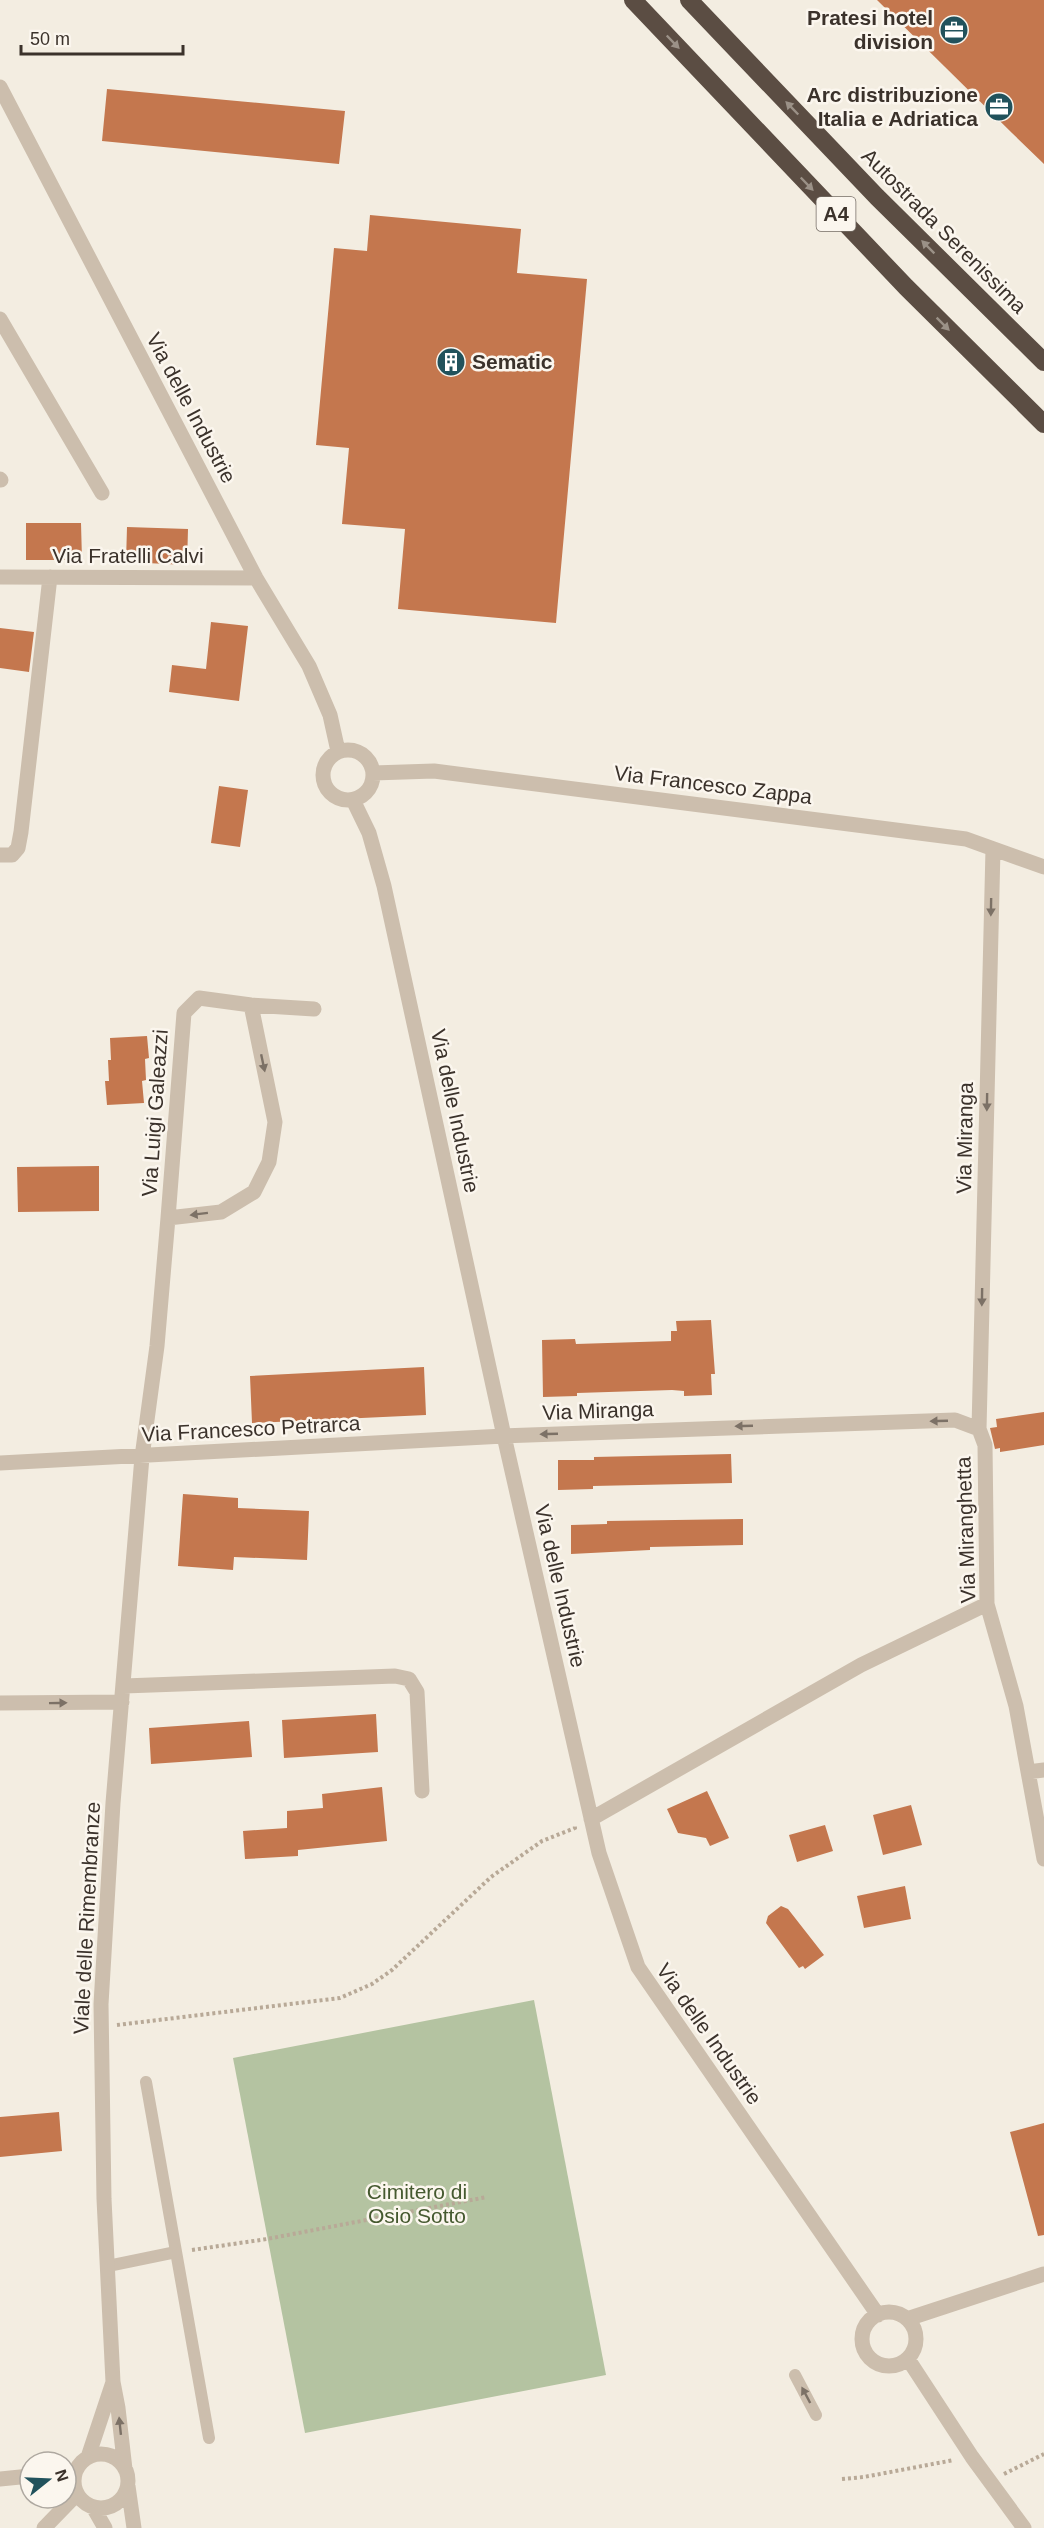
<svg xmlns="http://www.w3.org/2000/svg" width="1044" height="2528" viewBox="0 0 1044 2528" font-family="Helvetica,sans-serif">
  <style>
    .green { fill: #b4c3a1 }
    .building { fill: #c4774e }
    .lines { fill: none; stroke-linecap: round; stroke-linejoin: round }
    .path { stroke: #b8a997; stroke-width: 4; stroke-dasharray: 3 3; stroke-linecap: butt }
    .service { stroke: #ccbead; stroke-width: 12 }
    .minor { stroke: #ccbead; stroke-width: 15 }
    .motorway { stroke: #5b4d43; stroke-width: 18 }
    .oneway { fill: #9b9187 }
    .oneway2 { fill: #7c7166 }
    .labels { text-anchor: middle; stroke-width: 5; stroke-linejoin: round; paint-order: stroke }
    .shield { fill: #fbf6ee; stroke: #756d66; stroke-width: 1.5 }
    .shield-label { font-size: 20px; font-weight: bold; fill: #3b322b }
    .poi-label { font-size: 21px; font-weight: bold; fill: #3b322b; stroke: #fbf6ee; text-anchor: end }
    .street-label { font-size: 21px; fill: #3b322b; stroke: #fbf6ee }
    .park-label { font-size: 21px; fill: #45592f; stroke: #fbf6ee }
  </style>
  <rect width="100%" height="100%" fill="#f3ede1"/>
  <path class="green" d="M 534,2000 L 606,2375 L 305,2433 L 233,2058 Z"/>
  <path class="building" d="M 877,0 L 1044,0 L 1044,164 L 1012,133 Z
    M 107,89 L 345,111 L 339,164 L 102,141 Z
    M 370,215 L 521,229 L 517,273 L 587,279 L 556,623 L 398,609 L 405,529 L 342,524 L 349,448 L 316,445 L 334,248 L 367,251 Z
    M 26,523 L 81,523 L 82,560 L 26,560 Z
    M 127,527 L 188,529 L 187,565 L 126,562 Z
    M 211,622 L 248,626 L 239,701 L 169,692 L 172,665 L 206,669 Z
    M 0,628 L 34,632 L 29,672 L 0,668 Z
    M 219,786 L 248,790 L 240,847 L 211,843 Z
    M 147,1036 L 149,1058 L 145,1059 L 146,1080 L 142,1081 L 144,1103 L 107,1105 L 105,1081 L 109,1081 L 108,1060 L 111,1060 L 110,1038 Z
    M 99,1166 L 99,1211 L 18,1212 L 17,1167 Z
    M 711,1320 L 715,1374 L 711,1374 L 712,1395 L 684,1396 L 684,1391 L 672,1390 L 577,1393 L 577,1396 L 543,1397 L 542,1340 L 575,1339 L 576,1344 L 671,1341 L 671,1331 L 677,1331 L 676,1321 Z
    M 424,1367 L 426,1415 L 252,1423 L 250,1376 Z
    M 1044,1412 L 1044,1445 L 1000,1452 L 1000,1448 L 995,1449 L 990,1428 L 997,1427 L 996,1419 Z
    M 731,1454 L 732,1483 L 593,1486 L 593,1489 L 558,1490 L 558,1460 L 594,1460 L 594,1457 Z
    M 183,1494 L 238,1498 L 238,1508 L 309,1511 L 307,1560 L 234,1557 L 233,1570 L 178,1566 Z
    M 743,1519 L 743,1545 L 650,1547 L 650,1550 L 571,1554 L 571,1525 L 607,1524 L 607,1521 Z
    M 376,1714 L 378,1752 L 284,1758 L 282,1720 Z
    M 249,1721 L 252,1757 L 151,1764 L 149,1728 Z
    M 382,1787 L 387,1841 L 298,1850 L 298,1856 L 245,1859 L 243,1831 L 287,1828 L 287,1811 L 323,1808 L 322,1794 Z
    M 707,1791 L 729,1838 L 710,1846 L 706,1838 L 678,1833 L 667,1809 Z
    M 911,1805 L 922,1845 L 883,1855 L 873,1815 Z
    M 825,1825 L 833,1851 L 797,1862 L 789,1835 Z
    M 905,1886 L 911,1919 L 864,1928 L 857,1896 Z
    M 781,1906 L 788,1909 L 824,1955 L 805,1969 L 803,1966 L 799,1968 L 766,1923 L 768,1916 Z
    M 59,2112 L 62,2151 L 0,2157 L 0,2117 Z
    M 1044,2123 L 1044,2235 L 1038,2236 L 1010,2132 Z"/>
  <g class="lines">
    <path class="path" d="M 117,2025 L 340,1998 L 372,1984 L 392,1970 L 491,1877 L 542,1841 L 575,1828 L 574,1825
      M 192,2250 L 267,2239 L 487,2197
      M 1004,2474 L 1044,2454
      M 842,2479 L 864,2477 L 954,2460"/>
    <path class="service" d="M 146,2082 L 209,2438
      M 108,2266 L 176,2252
      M 795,2375 L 816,2415"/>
    <path class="minor" d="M 0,87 L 256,578 L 309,666 L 330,715 L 338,751
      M 0,319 L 102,493
      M 0,479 L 1,480
      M 0,577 L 256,578
      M323 775a25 25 0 1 1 50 0a25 25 0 1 1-50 0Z
      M 373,773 L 434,771 L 966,839 L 1044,867
      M 353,800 L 369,833 L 384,886 L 504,1436 L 599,1853 L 638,1967 L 878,2315
      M 0,855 L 12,855 L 18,848 L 21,832 L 50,577
      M 168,1218 L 221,1212 L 254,1192 L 269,1162 L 275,1122 L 251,1005
      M 979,1429 L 993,849
      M 0,1463 L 504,1436 L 955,1420 L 979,1429 L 985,1445 L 987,1604 L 1016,1706 L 1044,1859
      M 124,1686 L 395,1676 L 409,1679 L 417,1692 L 422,1791
      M 0,1703 L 122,1702
      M 1028,1772 L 1044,1770
      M 591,1819 L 861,1665 L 987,1604
      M862 2339a27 27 0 1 1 54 0a27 27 0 1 1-54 0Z
      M 907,2319 L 1044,2274
      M 908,2359 L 972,2457 L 1024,2528
      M74 2481a27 27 0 1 1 54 0a27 27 0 1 1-54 0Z
      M 88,2457 L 113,2382
      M 125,2469 L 118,2408 L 113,2382 L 104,2199 L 101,2004 L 113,1803 L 142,1457 L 157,1346 L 168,1218 L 184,1013 L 199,998 L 251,1005 L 314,1009
      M 0,2479 L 30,2476
      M 128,2486 L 134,2528
      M 93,2507 L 105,2528
      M 44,2528 L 77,2494"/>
    <path class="motorway" d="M 633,0 L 906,287 L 1044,424
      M 689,0 L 877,197 L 1044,362"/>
  </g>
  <defs><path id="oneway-solid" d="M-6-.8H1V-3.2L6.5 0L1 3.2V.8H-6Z" transform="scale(1.5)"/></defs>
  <g class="oneway">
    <use href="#oneway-solid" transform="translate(673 42) rotate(46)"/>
    <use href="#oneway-solid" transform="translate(792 108) rotate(-134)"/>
    <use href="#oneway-solid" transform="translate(807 184) rotate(46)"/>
    <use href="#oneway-solid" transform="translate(928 247) rotate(-135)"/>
    <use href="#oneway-solid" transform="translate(943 324) rotate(45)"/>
  </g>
  <g class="oneway2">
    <use href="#oneway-solid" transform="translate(991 907) rotate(91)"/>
    <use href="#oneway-solid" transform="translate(263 1063) rotate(78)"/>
    <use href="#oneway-solid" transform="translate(987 1102) rotate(91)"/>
    <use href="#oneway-solid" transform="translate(199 1214) rotate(173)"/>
    <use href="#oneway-solid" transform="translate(982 1297) rotate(91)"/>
    <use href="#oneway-solid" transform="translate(939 1421) rotate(178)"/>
    <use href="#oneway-solid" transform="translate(744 1426) rotate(178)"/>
    <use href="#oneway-solid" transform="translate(549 1434) rotate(178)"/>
    <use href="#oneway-solid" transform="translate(58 1703) rotate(-1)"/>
    <use href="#oneway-solid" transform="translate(806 2395) rotate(-118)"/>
    <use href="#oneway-solid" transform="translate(120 2426) rotate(-96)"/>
  </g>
  <defs>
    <g id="office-disc" transform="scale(1.5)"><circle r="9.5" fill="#21525c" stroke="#fbf6ee"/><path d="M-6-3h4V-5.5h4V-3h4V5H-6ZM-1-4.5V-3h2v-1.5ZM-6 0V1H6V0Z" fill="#fff"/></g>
    <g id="building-disc" transform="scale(1.5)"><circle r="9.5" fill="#21525c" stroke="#fbf6ee"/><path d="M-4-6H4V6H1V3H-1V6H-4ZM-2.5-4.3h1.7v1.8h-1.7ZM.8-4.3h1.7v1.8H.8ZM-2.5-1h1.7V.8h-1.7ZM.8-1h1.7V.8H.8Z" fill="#fff"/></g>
  </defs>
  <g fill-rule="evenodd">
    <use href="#office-disc" x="954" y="30"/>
    <use href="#office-disc" x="999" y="107"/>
    <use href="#building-disc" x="451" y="362"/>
  </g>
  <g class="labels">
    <rect class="shield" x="816.5" y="197" width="39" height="34" rx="4.5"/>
    <g class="shield-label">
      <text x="836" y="221">A4</text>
    </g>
    <g class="poi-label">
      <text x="933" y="25">Pratesi hotel<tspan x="933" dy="24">division</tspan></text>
      <text x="978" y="102">Arc distribuzione<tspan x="978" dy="24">Italia e Adriatica</tspan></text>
      <text x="472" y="369" text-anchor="start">Sematic</text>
    </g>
    <g class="street-label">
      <text transform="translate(944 231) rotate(45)" y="7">Autostrada Serenissima</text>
      <text transform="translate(191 408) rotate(62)" y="7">Via delle Industrie</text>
      <text x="128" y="563">Via Fratelli Calvi</text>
      <text transform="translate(713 785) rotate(7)" y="7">Via Francesco Zappa</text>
      <text transform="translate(455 1111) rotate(78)" y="7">Via delle Industrie</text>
      <text transform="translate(155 1113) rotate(-86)" y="7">Via Luigi Galeazzi</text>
      <text transform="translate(965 1138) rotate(-89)" y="7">Via Miranga</text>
      <text transform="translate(598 1411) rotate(-2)" y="7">Via Miranga</text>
      <text transform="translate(251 1429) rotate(-3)" y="7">Via Francesco Petrarca</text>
      <text transform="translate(966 1530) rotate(-92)" y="7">Via Miranghetta</text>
      <text transform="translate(560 1586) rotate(77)" y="7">Via delle Industrie</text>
      <text transform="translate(87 1918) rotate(-87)" y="7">Viale delle Rimembranze</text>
      <text transform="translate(709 2034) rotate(55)" y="7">Via delle Industrie</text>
    </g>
    <g class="park-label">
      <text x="417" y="2199">Cimitero di<tspan x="417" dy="24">Osio Sotto</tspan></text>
    </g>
  </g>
  <g transform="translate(48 2480) rotate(72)"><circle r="28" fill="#fbf6ee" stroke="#aea8a0" stroke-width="1.5"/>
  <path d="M0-4.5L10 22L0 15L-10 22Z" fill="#21525c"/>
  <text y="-9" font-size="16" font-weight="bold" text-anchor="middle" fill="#3b322b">N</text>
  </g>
  <path d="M21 45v9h162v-9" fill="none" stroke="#3b322b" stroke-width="3"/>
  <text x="30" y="45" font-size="18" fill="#3b322b" stroke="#fbf6ee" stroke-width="4.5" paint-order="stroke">50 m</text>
</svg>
